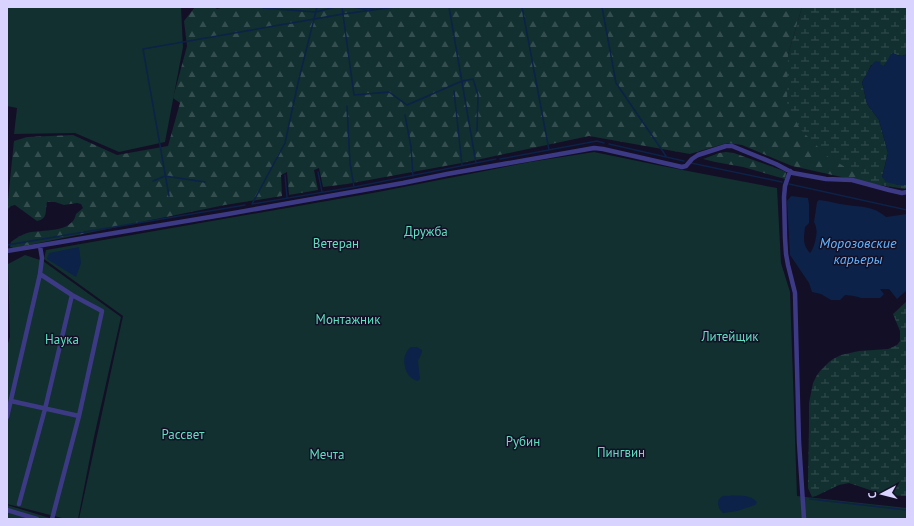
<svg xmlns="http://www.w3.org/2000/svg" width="914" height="526" viewBox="0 0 914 526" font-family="'PT Sans',sans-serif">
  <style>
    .forest { fill: url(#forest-firs) }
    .wetland { fill: url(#wetland-marsh) }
    .green { fill: #12302f }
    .water { fill: #0c2248 }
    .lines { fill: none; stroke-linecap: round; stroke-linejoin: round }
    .stream { stroke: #0c2248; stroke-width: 1.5 }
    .street { stroke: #3d3a85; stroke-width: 4.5 }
    .labels { text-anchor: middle; stroke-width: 3; stroke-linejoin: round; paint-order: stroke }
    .park-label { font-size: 13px; fill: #5fe0c0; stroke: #130f26 }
    .water-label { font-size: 14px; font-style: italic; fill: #62b6ff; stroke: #130f26 }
  </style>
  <defs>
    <pattern id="forest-firs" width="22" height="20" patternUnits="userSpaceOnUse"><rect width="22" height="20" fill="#12302f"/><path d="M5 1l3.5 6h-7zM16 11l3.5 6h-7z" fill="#344d4e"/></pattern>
    <pattern id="wetland-marsh" width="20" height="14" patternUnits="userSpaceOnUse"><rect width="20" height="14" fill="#12302f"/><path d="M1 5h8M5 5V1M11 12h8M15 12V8" fill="none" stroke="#344d4e"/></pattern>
  </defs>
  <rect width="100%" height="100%" fill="#130f26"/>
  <path class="forest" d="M 195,7 L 214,7 L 217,9 L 224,7 L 802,7 L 788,55 L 873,184 L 792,166 L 742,145 L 727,143 L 690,154 L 589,136 L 467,162 L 347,184 L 323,187 L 319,168 L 314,170 L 318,190 L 289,195 L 287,172 L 281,175 L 282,196 L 225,205 L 14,248 L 10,247 L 11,242 C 16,238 21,235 27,233 C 42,229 72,234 76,214 L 83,208 L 81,204 L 77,203 L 64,205 L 55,202 L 47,202 C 45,211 48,219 37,221 L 15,205 L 11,206 L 7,210 L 14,141 L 27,137 L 73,135 L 117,155 L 168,146 L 180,103 L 173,98 L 187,46 L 184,21 Z
    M 726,152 L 734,153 L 784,171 L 786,173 L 785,179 L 743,167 L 715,162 L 703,159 L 719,153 Z"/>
  <path class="wetland" d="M 802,7 L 907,7 L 907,54 C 902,57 898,56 893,53 L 884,66 L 871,65 L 867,74 L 862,82 L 867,104 L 879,120 L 888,153 L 882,177 L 898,185 L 907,185 L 907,188 L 905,189 L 873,184 L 827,156 L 800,129 L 787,103 L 788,55 Z
    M 907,301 L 907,496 L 885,495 L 849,483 L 839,485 L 816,496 L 812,497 L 808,488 L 808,478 L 809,426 L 809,403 L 813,383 L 817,375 L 820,371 L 829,362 L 833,359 L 841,355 L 859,351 L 888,349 L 897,345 L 900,341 L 900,331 L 893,314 Z"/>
  <path class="green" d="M 7,7 L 181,7 L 183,47 L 165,142 L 119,152 L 75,133 L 14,134 L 17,108 L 7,106 Z
    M 594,152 L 662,166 L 777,188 L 781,263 L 790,292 L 797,496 L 907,508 L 907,519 L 79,519 L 123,316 L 44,259 L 46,250 L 378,192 L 530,162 Z
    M 25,255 L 43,261 L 121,317 L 94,437 L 78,519 L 66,519 L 7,504 L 7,346 L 10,337 L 8,264 Z
    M 7,505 L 53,519 L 7,519 Z"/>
  <path class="water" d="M 893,53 C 898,56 902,57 907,54 L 907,185 L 898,185 L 886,182 L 882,177 L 888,153 L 879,120 L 867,104 L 862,82 C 867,75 869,66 876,61 L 880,62 L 881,65 L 884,66 L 891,54 Z
    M 791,196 L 808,198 L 809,204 L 809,223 L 805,227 C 804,238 802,244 810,253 C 814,249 818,233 816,228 C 816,226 815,224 814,222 L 817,202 L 819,200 C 829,201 838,204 847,205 C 862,207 874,206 886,217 L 907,214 L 907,290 L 897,299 L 889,289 L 880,289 L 884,294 L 880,298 L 861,298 L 854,296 L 845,295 L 840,300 L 831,300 L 821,294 L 812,292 L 809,283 L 790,255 L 787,201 Z
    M 79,247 L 81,263 L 76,277 L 47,259 L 49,253 Z
    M 411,347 L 417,347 L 422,350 L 422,352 L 418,361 L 420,379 L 418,381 C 404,379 399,355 411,347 Z
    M 723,496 C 732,496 752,493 757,503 L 755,505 L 737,511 L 723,513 C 718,509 715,499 723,496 Z"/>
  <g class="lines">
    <path class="stream" d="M 262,7 L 263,8 L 316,12 L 335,7
      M 342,7 L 354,95 L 389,92 L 407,105 L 462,81 L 473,79 L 478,95 L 477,131
      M 353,7 L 364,9 L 378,7
      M 449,7 L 476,163
      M 522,7 L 549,150
      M 602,7 L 616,83 L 666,156
      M 454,91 L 462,165
      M 347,106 L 350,163 L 354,187
      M 405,115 L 411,147 L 413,176
      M 609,144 L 684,161
      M 500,159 L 597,141 L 604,143
      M 691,163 L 782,182
      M 318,172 L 322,192
      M 285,175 L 287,198
      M 153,181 L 165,176 L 205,182
      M 789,184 L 907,210
      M 169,196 L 143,49 L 343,14 L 395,7
      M 252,204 L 354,187 L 496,159
      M 252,204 L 285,143 L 298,83 L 317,7
      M 7,245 L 245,205
      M 810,499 L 907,510"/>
    <path class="street" d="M 790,171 L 785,186 L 784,197 L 785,238 L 786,254 L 788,265 L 795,293 L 799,442 L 804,519
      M 40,246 L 42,258 L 40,274 L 72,295 L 102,311 L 79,416 L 52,519
      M 7,251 L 228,214 L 403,183 L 447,174 L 594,148 L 603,149 L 682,167 L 686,166 L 692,159 L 698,155 L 726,146 L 732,146 L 776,164 L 793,173 L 826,179 L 852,180 L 889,190 L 902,193 L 907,192
      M 11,401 L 79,416
      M 7,417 L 40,274
      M 19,504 L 45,409 L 72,295
      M 7,510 L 37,519"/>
  </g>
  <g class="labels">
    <g class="park-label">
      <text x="426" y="236">Дружба</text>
      <text x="336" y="248">Ветеран</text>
      <text x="348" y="324">Монтажник</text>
      <text x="730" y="341">Литейщик</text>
      <text x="62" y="344">Наука</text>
      <text x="183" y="439">Рассвет</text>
      <text x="523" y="446">Рубин</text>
      <text x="621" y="457">Пингвин</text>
      <text x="327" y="459">Мечта</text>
    </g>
    <g class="water-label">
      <text x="858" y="248">Морозовские<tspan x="858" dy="16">карьеры</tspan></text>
    </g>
  </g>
  <rect width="914" height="526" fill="none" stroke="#d9d4ff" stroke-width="16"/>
  <g transform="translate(882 494) rotate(263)" stroke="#130f26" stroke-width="3" paint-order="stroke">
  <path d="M0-3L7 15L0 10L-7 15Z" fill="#d9d4ff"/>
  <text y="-6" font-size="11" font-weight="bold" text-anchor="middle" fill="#d9d4ff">С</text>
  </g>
</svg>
